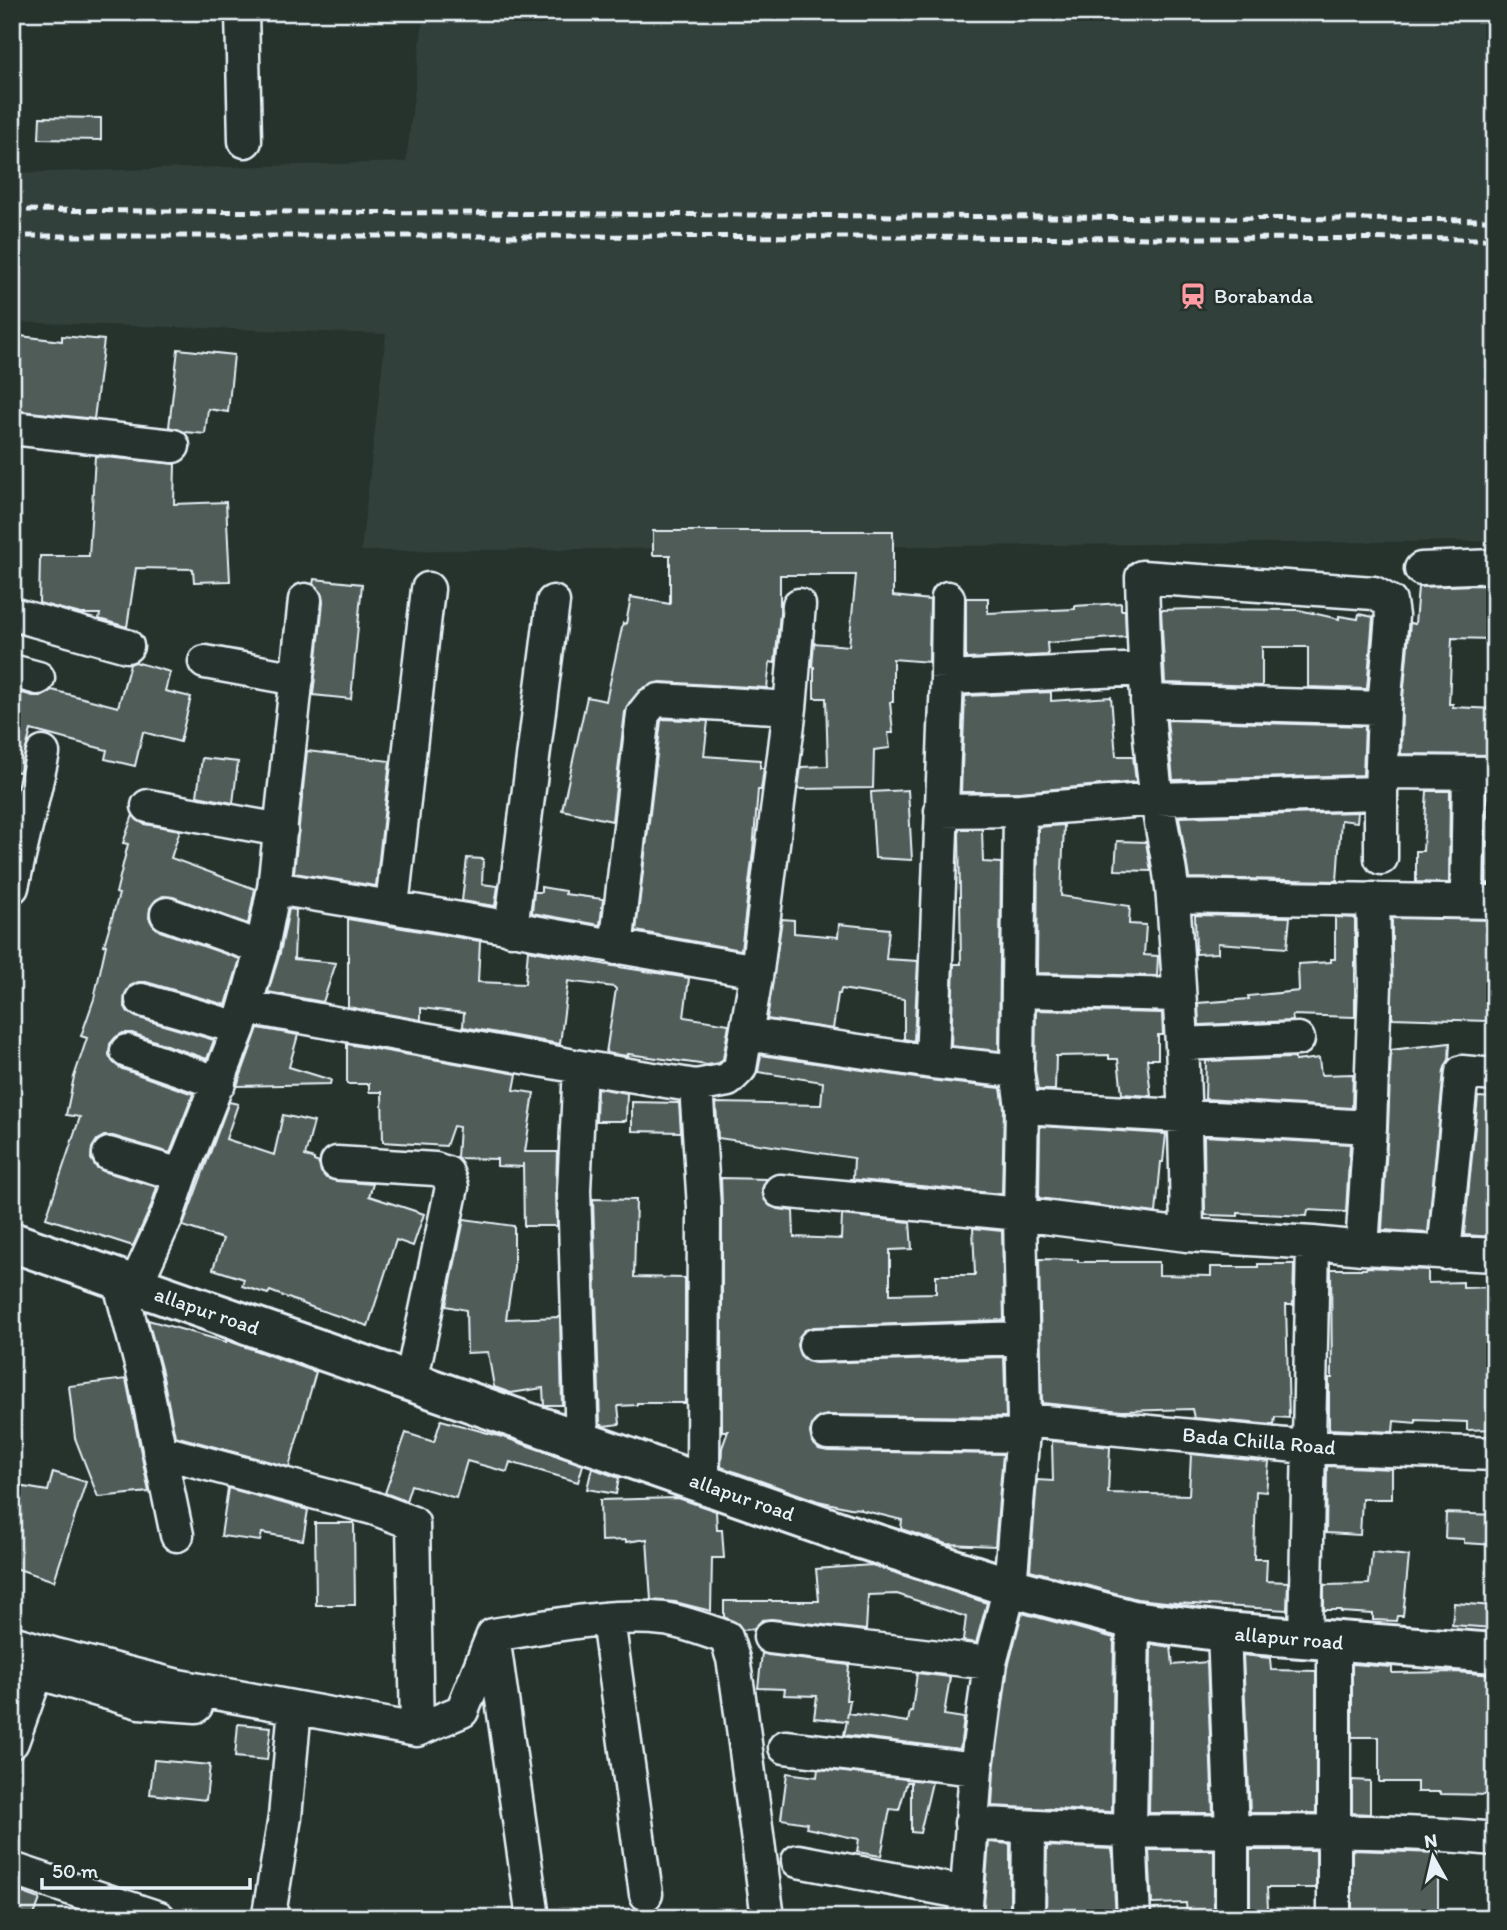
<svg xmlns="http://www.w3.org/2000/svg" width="1507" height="1930" viewBox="0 0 1507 1930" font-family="Itim,sans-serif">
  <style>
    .built { fill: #333f3a }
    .building { fill: #505c59; stroke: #e8f1f8; stroke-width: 2 }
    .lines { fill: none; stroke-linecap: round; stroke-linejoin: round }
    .minor-casing { stroke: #e8f1f8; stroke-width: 37 }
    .secondary-casing { stroke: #e8f1f8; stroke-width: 44 }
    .minor { stroke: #26332d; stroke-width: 32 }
    .secondary { stroke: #26332d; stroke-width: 38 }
    .rail { stroke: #e8f1f8; stroke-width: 5; stroke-dasharray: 10 5; stroke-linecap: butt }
    .labels { text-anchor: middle; stroke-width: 5; stroke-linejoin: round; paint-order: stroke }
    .poi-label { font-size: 21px; fill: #e8f1f8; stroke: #26332d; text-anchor: start }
    .street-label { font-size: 21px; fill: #e8f1f8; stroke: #26332d }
  </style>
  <rect width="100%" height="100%" fill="#26332d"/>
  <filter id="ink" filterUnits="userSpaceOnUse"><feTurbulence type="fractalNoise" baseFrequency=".0143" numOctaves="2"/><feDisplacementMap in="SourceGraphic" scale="14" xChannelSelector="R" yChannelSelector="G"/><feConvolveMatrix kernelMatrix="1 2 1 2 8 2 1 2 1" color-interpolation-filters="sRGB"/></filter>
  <g filter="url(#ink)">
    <path class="built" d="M 424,12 L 1495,12 L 1495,541 L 361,551 L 386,334 L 12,322 L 12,173 L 406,162 Z"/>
    <path class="building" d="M 40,117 L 101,118 L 101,140 L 39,139 Z
      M 12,335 L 62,341 L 62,336 L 104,340 L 94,419 L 12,410 Z
      M 178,349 L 234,355 L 228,412 L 208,409 L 205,434 L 185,432 L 169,427 Z
      M 95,456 L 175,464 L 174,504 L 226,502 L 230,581 L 194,582 L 193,569 L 136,568 L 127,627 L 99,619 L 100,614 L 81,614 L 39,603 L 40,556 L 89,556 Z
      M 653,531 L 893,531 L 893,596 L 930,600 L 929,662 L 893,659 L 893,702 L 890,702 L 893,733 L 888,733 L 890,748 L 874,750 L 873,788 L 798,789 L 801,767 L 828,766 L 826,698 L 814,698 L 814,667 L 812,667 L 814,643 L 849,646 L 856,575 L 780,575 L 780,613 L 775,663 L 770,662 L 767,688 L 660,682 L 643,688 L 629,703 L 625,712 L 612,821 L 562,810 L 587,697 L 606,701 L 623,623 L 626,624 L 631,597 L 670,604 L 670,555 L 653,555 Z
      M 314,579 L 362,584 L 351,699 L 313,695 L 323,602 L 321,592 L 313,584 Z
      M 1475,585 L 1494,586 L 1492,639 L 1452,638 L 1449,704 L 1453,704 L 1453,707 L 1495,709 L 1493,755 L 1401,754 L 1402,709 L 1410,623 L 1415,624 L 1418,587 Z
      M 966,598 L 988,598 L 988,613 L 1075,609 L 1075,606 L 1121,603 L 1121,610 L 1125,610 L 1126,637 L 1047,643 L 1048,655 L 966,659 Z
      M 1195,609 L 1299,610 L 1339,619 L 1339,616 L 1358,619 L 1359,614 L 1373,617 L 1367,689 L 1308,687 L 1308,647 L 1262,647 L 1262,686 L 1165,683 L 1161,610 Z
      M 135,662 L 170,672 L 165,691 L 191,697 L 180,742 L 143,732 L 135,766 L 105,759 L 107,750 L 31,730 L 20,772 L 12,771 L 12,690 L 33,696 L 42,696 L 52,690 L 118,707 L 130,664 Z
      M 1051,692 L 1051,701 L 1111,697 L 1116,756 L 1133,756 L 1136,782 L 1019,792 L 961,792 L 965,696 Z
      M 663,719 L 708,721 L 704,756 L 760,760 L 760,768 L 764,768 L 761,790 L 758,790 L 753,851 L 741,950 L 636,931 L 661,721 Z
      M 1167,720 L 1365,726 L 1363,775 L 1173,780 Z
      M 307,751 L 390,761 L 376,886 L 294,873 Z
      M 202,758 L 238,762 L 233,803 L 197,796 Z
      M 908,790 L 912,860 L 875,858 L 871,792 Z
      M 1427,791 L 1450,791 L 1449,883 L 1416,882 L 1416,851 L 1423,851 Z
      M 1487,791 L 1495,791 L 1495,884 L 1486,883 Z
      M 1358,812 L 1357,822 L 1341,820 L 1337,881 L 1189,878 L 1179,817 Z
      M 133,815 L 137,820 L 144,824 L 180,830 L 171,858 L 255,889 L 248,924 L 173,897 L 163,896 L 156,900 L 150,908 L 149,918 L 153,925 L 160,931 L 240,959 L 226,1005 L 146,982 L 138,982 L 130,986 L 125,994 L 124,1005 L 128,1012 L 136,1017 L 214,1040 L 207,1059 L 132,1033 L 123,1033 L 116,1037 L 110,1044 L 109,1055 L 113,1062 L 120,1068 L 193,1094 L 170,1153 L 113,1136 L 104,1136 L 97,1140 L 92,1148 L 91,1159 L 96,1167 L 103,1171 L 157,1187 L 150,1209 L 133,1246 L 46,1218 L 80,1117 L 66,1115 L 74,1077 L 87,1038 L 81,1036 L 94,999 L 106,945 L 104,945 L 119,894 L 116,893 L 128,844 L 123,843 Z
      M 1064,825 L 1061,896 L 1130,906 L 1129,924 L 1146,925 L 1144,955 L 1158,956 L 1157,976 L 1037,973 L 1038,827 Z
      M 959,829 L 982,829 L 983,862 L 1001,863 L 999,1051 L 951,1046 L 954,964 L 961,964 Z
      M 1117,841 L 1146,842 L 1151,871 L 1115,870 Z
      M 467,858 L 483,859 L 482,884 L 498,886 L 495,906 L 462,901 Z
      M 541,887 L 565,891 L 565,894 L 603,899 L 600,925 L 532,913 L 534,892 L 541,892 Z
      M 289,909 L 296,910 L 294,959 L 336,963 L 323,1002 L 268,992 L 280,953 Z
      M 1195,915 L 1290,917 L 1287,948 L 1218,943 L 1218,953 L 1196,954 Z
      M 1335,917 L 1355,918 L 1355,1017 L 1292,1015 L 1293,1021 L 1199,1025 L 1198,1003 L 1249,999 L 1248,996 L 1299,991 L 1298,964 L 1331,962 L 1331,959 L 1335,959 Z
      M 1392,918 L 1495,920 L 1495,1020 L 1487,1019 L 1487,1021 L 1392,1018 Z
      M 348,919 L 480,941 L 478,982 L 525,984 L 528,950 L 613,966 L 689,978 L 684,1017 L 729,1024 L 723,1059 L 719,1063 L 707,1065 L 628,1054 L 628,1056 L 606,1053 L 616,989 L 614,987 L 568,981 L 560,1044 L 463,1027 L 464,1013 L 421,1008 L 421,1020 L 348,1007 Z
      M 782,919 L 794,920 L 794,933 L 838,937 L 839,924 L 889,929 L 886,959 L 918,961 L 914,1041 L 904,1039 L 904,999 L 841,989 L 840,994 L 838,994 L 833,1029 L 767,1019 Z
      M 1036,1010 L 1162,1013 L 1163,1035 L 1158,1035 L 1158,1059 L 1147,1059 L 1151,1096 L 1122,1094 L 1118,1059 L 1109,1059 L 1109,1055 L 1056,1056 L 1055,1090 L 1038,1090 L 1035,1070 Z
      M 258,1028 L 298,1035 L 289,1067 L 331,1080 L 330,1084 L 237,1086 Z
      M 1450,1043 L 1449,1060 L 1444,1070 L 1428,1233 L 1382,1230 L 1388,1128 L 1391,1050 Z
      M 347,1044 L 517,1074 L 514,1090 L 534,1093 L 525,1152 L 557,1152 L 556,1190 L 557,1226 L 524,1226 L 523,1163 L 523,1167 L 497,1166 L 497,1159 L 457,1158 L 459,1127 L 453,1126 L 446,1146 L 383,1142 L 382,1092 L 369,1092 L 369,1084 L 347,1084 Z
      M 761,1055 L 929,1080 L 1001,1088 L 1004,1108 L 1002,1194 L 849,1179 L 853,1179 L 854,1158 L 718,1138 L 716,1103 L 821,1105 L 823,1082 L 758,1072 Z
      M 1295,1058 L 1295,1061 L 1319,1058 L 1321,1075 L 1353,1074 L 1352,1108 L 1205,1099 L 1206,1061 Z
      M 597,1088 L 627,1093 L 626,1121 L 596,1121 Z
      M 1478,1097 L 1495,1098 L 1495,1237 L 1464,1235 Z
      M 229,1102 L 238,1104 L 226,1139 L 274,1155 L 283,1115 L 314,1122 L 305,1156 L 314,1159 L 314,1161 L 319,1163 L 321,1172 L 326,1178 L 336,1181 L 373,1184 L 369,1196 L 424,1214 L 413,1246 L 396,1240 L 368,1326 L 314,1308 L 270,1291 L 268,1294 L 242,1286 L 244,1279 L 213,1269 L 223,1239 L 183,1226 Z
      M 632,1102 L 679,1103 L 681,1132 L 632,1131 Z
      M 1040,1126 L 1166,1134 L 1163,1162 L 1161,1162 L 1156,1213 L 1039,1198 Z
      M 1204,1136 L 1350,1144 L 1346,1212 L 1308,1210 L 1307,1216 L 1238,1213 L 1238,1216 L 1205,1215 Z
      M 721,1178 L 767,1179 L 762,1189 L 764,1199 L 770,1206 L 778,1209 L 793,1211 L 794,1237 L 841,1239 L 842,1215 L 910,1222 L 912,1249 L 890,1250 L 890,1294 L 936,1293 L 936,1275 L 975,1275 L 973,1228 L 1002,1231 L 1004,1320 L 814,1327 L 805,1330 L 799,1337 L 797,1345 L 800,1355 L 807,1361 L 816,1363 L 1004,1357 L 1006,1417 L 828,1415 L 819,1417 L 813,1423 L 810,1432 L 812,1442 L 819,1449 L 828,1451 L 1003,1454 L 995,1546 L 947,1544 L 901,1529 L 902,1520 L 861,1510 L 861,1509 L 850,1508 L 818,1501 L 721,1467 L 722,1448 L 728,1431 L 722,1431 L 722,1207 Z
      M 593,1199 L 636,1200 L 634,1277 L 685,1278 L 685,1403 L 637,1403 L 637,1405 L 618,1406 L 620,1424 L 604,1426 L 600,1424 Z
      M 464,1219 L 514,1226 L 514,1267 L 506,1319 L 560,1317 L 562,1405 L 544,1405 L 543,1388 L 511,1393 L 494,1387 L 488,1352 L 467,1353 L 466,1310 L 446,1306 Z
      M 1039,1259 L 1078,1260 L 1078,1262 L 1159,1262 L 1159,1275 L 1211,1276 L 1211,1267 L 1258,1267 L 1258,1264 L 1294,1264 L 1293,1305 L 1286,1305 L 1289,1418 L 1275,1417 L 1274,1425 L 1194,1418 L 1192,1409 L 1122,1411 L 1042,1403 Z
      M 1367,1267 L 1428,1270 L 1428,1283 L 1463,1282 L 1463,1288 L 1495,1287 L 1495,1429 L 1467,1430 L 1467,1422 L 1416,1420 L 1416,1423 L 1394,1421 L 1393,1432 L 1329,1429 L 1329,1378 L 1332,1378 L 1331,1269 L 1366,1269 Z
      M 148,1320 L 226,1342 L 226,1340 L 316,1372 L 289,1467 L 175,1436 L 162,1372 Z
      M 126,1379 L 149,1492 L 98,1497 L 75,1438 L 69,1386 Z
      M 441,1420 L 506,1438 L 583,1465 L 578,1482 L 510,1462 L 507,1472 L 467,1461 L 456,1498 L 411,1485 L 406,1501 L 385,1493 L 406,1433 L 434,1442 Z
      M 1052,1441 L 1110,1447 L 1108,1493 L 1189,1495 L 1191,1454 L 1269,1462 L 1266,1492 L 1256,1491 L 1254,1559 L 1267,1559 L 1266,1581 L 1288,1582 L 1287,1610 L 1176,1603 L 1137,1599 L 1030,1570 L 1037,1480 L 1053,1481 Z
      M 1327,1466 L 1392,1469 L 1392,1499 L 1362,1499 L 1360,1535 L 1326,1533 Z
      M 592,1468 L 619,1478 L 616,1494 L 587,1489 Z
      M 53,1472 L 86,1482 L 54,1581 L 12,1567 L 12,1485 L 48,1491 Z
      M 228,1488 L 308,1510 L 303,1540 L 262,1533 L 260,1541 L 221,1536 Z
      M 678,1498 L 716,1511 L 717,1530 L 722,1530 L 724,1558 L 712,1558 L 711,1611 L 675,1602 L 651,1600 L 647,1539 L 626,1542 L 626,1540 L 601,1541 L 600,1500 Z
      M 1446,1513 L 1495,1515 L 1495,1545 L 1464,1543 L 1464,1539 L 1445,1538 Z
      M 315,1523 L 354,1523 L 355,1605 L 316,1605 Z
      M 1372,1552 L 1409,1556 L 1403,1616 L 1397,1616 L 1396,1621 L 1373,1620 L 1373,1614 L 1341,1612 L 1340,1610 L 1324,1610 L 1324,1585 L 1369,1584 Z
      M 872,1565 L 987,1603 L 976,1643 L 963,1641 L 966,1617 L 897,1594 L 868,1595 L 866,1630 L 772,1619 L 762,1620 L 754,1629 L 742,1630 L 738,1624 L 724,1617 L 724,1601 L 819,1601 L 816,1569 Z
      M 1454,1603 L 1494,1606 L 1493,1628 L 1452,1625 Z
      M 1022,1613 L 1114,1638 L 1112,1812 L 992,1806 L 994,1771 L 1008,1667 Z
      M 1151,1644 L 1171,1647 L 1173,1665 L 1207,1662 L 1213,1813 L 1149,1813 Z
      M 762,1653 L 768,1655 L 849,1665 L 846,1700 L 850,1700 L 847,1718 L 848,1713 L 908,1722 L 910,1711 L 912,1711 L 917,1673 L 950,1677 L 944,1715 L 964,1718 L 960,1749 L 844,1735 L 847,1721 L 814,1718 L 817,1696 L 784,1695 L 785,1689 L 758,1688 Z
      M 1243,1655 L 1270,1658 L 1271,1670 L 1316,1671 L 1316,1813 L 1250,1813 Z
      M 1352,1664 L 1392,1667 L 1392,1673 L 1455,1672 L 1495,1675 L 1495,1776 L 1490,1776 L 1490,1795 L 1440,1794 L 1440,1792 L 1417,1792 L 1417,1782 L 1379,1782 L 1379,1737 L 1352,1737 Z
      M 238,1724 L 271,1727 L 267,1760 L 235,1757 Z
      M 154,1760 L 210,1765 L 206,1800 L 150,1794 Z
      M 818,1769 L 932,1782 L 920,1833 L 911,1832 L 911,1782 L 907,1782 L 899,1810 L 890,1809 L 881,1856 L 857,1852 L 859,1839 L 806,1828 L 807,1823 L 781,1819 L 787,1773 L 817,1777 Z
      M 1352,1780 L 1370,1781 L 1370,1814 L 1352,1813 Z
      M 989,1842 L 1010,1844 L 1010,1918 L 983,1918 Z
      M 1047,1846 L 1112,1849 L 1116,1918 L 1046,1918 Z
      M 1149,1850 L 1214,1850 L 1214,1913 L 1187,1915 L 1186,1903 L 1152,1904 Z
      M 1250,1850 L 1316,1850 L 1316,1888 L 1267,1888 L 1268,1910 L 1250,1911 Z
      M 1352,1850 L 1438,1853 L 1438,1918 L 1352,1918 Z
      M 12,1889 L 40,1899 L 33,1918 L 12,1918 Z"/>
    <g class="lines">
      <g class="minor-casing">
        <path id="minor" d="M 242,12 L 245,141
          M 12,428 L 173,446
          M 1421,569 L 1495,566
          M 12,614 L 127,646
          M 205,662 L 297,679
          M 12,671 L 38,678
          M 947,678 L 1145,669
          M 1147,701 L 1384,708 L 1381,793 L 1381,858
          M 1382,772 L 1495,773
          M 148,806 L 281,830
          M 941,811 L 1020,810 L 1157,799 L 1381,793
          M 12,887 L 43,753
          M 274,888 C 436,913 596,944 757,971
          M 1173,896 L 1495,902
          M 1467,901 L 1469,774
          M 392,906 L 428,589
          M 167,914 L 262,948
          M 511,929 L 553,602
          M 616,948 L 643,714 L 651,704 L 659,700 L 790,708
          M 1019,991 L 1179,995
          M 142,1000 L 239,1028
          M 246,1007 L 580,1067 L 696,1086
          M 746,1034 L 932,1062 L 1017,1071
          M 1182,1044 L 1298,1039
          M 127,1051 L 219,1083
          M 932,1062 L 947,678 L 948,598
          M 580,1067 L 574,1190 L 582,1442
          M 1022,1107 L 1370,1127
          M 109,1154 L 181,1175
          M 337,1163 L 435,1169 L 447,1173 L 452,1187 L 411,1382
          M 780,1191 L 1020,1214 L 1187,1235 L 1313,1243 L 1362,1248 L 1495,1255
          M 1187,1235 C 1186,1123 1182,1012 1173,900 C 1171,866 1162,833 1157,800 C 1147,726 1144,651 1142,577 L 1374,593 L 1390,602 L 1392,616 L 1384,708
          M 1362,1248 L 1370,1127 L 1375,985 L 1373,899
          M 1444,1253 L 1462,1072 L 1495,1075
          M 119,1280 L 144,1376 L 177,1535
          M 135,1286 L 167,1216 L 181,1175 L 239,1028 L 262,948 L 274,888 L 305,600
          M 815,1345 L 1021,1338
          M 1024,1420 L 1307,1447 L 1495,1454
          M 828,1433 L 1022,1436
          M 159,1451 L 373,1508 L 413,1523 L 417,1730
          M 703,1484 L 704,1207 L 696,1086 L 728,1080 L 740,1068 L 757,971 L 790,708 L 799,605
          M 608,1620 L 646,1894
          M 1133,1620 L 1130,1831 L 1134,1918
          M 1224,1632 L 1232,1831 L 1232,1918
          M 493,1636 L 533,1918
          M 770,1637 L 990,1663
          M 1305,1639 L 1313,1243
          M 1334,1641 L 1334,1918
          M 12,1642 L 56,1655 L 178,1686 L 417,1730 L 462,1711 L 493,1635 C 546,1627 611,1613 664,1619 C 685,1622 706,1631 726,1637 L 733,1659 L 738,1690 L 768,1918
          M 12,1665 L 139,1702 L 196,1706
          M 12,1742 L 37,1672
          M 785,1747 L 976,1769
          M 971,1823 C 1024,1826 1078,1830 1131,1831 C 1252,1833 1374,1827 1495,1839
          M 798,1861 L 966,1893
          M 12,1869 L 159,1918
          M 269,1914 L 285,1817 L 295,1708
          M 965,1918 L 976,1769 L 990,1663 L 1010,1587 L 1024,1420 L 1020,1214 L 1022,1107 L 1017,1071 L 1020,810
          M 1028,1918 L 1029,1827"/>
      </g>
      <g class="secondary-casing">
        <path id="secondary" d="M 12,1242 L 861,1539 L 1010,1587 L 1133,1620 L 1224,1632 L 1495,1653"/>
      </g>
      <use href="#minor" class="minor"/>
      <use href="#secondary" class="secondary"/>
      <path class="rail" d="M 12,210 L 1495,220
        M 12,236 L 560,236 L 1495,239"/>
    </g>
  </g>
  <defs>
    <g id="station-bare" transform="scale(2.1)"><path d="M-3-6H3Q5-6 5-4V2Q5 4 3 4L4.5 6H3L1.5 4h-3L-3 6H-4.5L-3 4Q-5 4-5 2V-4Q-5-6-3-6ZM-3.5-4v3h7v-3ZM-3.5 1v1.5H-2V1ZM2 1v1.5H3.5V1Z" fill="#ff9aa2" stroke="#26332d" stroke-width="2.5" paint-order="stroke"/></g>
  </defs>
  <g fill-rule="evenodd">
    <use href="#station-bare" x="1193" y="296"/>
  </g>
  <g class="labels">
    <g class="poi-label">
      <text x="1214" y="303">Borabanda</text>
    </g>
    <g class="street-label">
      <text transform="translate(207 1311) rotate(19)" y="7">allapur road</text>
      <text transform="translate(1259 1441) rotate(5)" y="7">Bada Chilla Road</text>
      <text transform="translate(742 1497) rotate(19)" y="7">allapur road</text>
      <text transform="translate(1289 1638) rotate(5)" y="7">allapur road</text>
    </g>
  </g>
  <rect width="1507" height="1930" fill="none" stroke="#26332d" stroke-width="42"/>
  <rect x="21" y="21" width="1465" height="1888" fill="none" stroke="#e8f1f8" stroke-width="2.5" filter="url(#ink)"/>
  <g transform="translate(1433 1857) rotate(352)" stroke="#26332d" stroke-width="5" paint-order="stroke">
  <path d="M0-5L12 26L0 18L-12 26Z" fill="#e8f1f8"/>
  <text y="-10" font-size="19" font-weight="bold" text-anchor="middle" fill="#e8f1f8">N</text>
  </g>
  <path d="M42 1878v10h208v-10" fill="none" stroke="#e8f1f8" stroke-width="3.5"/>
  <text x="52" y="1878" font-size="21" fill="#e8f1f8" stroke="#26332d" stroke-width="5" paint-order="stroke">50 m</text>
</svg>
